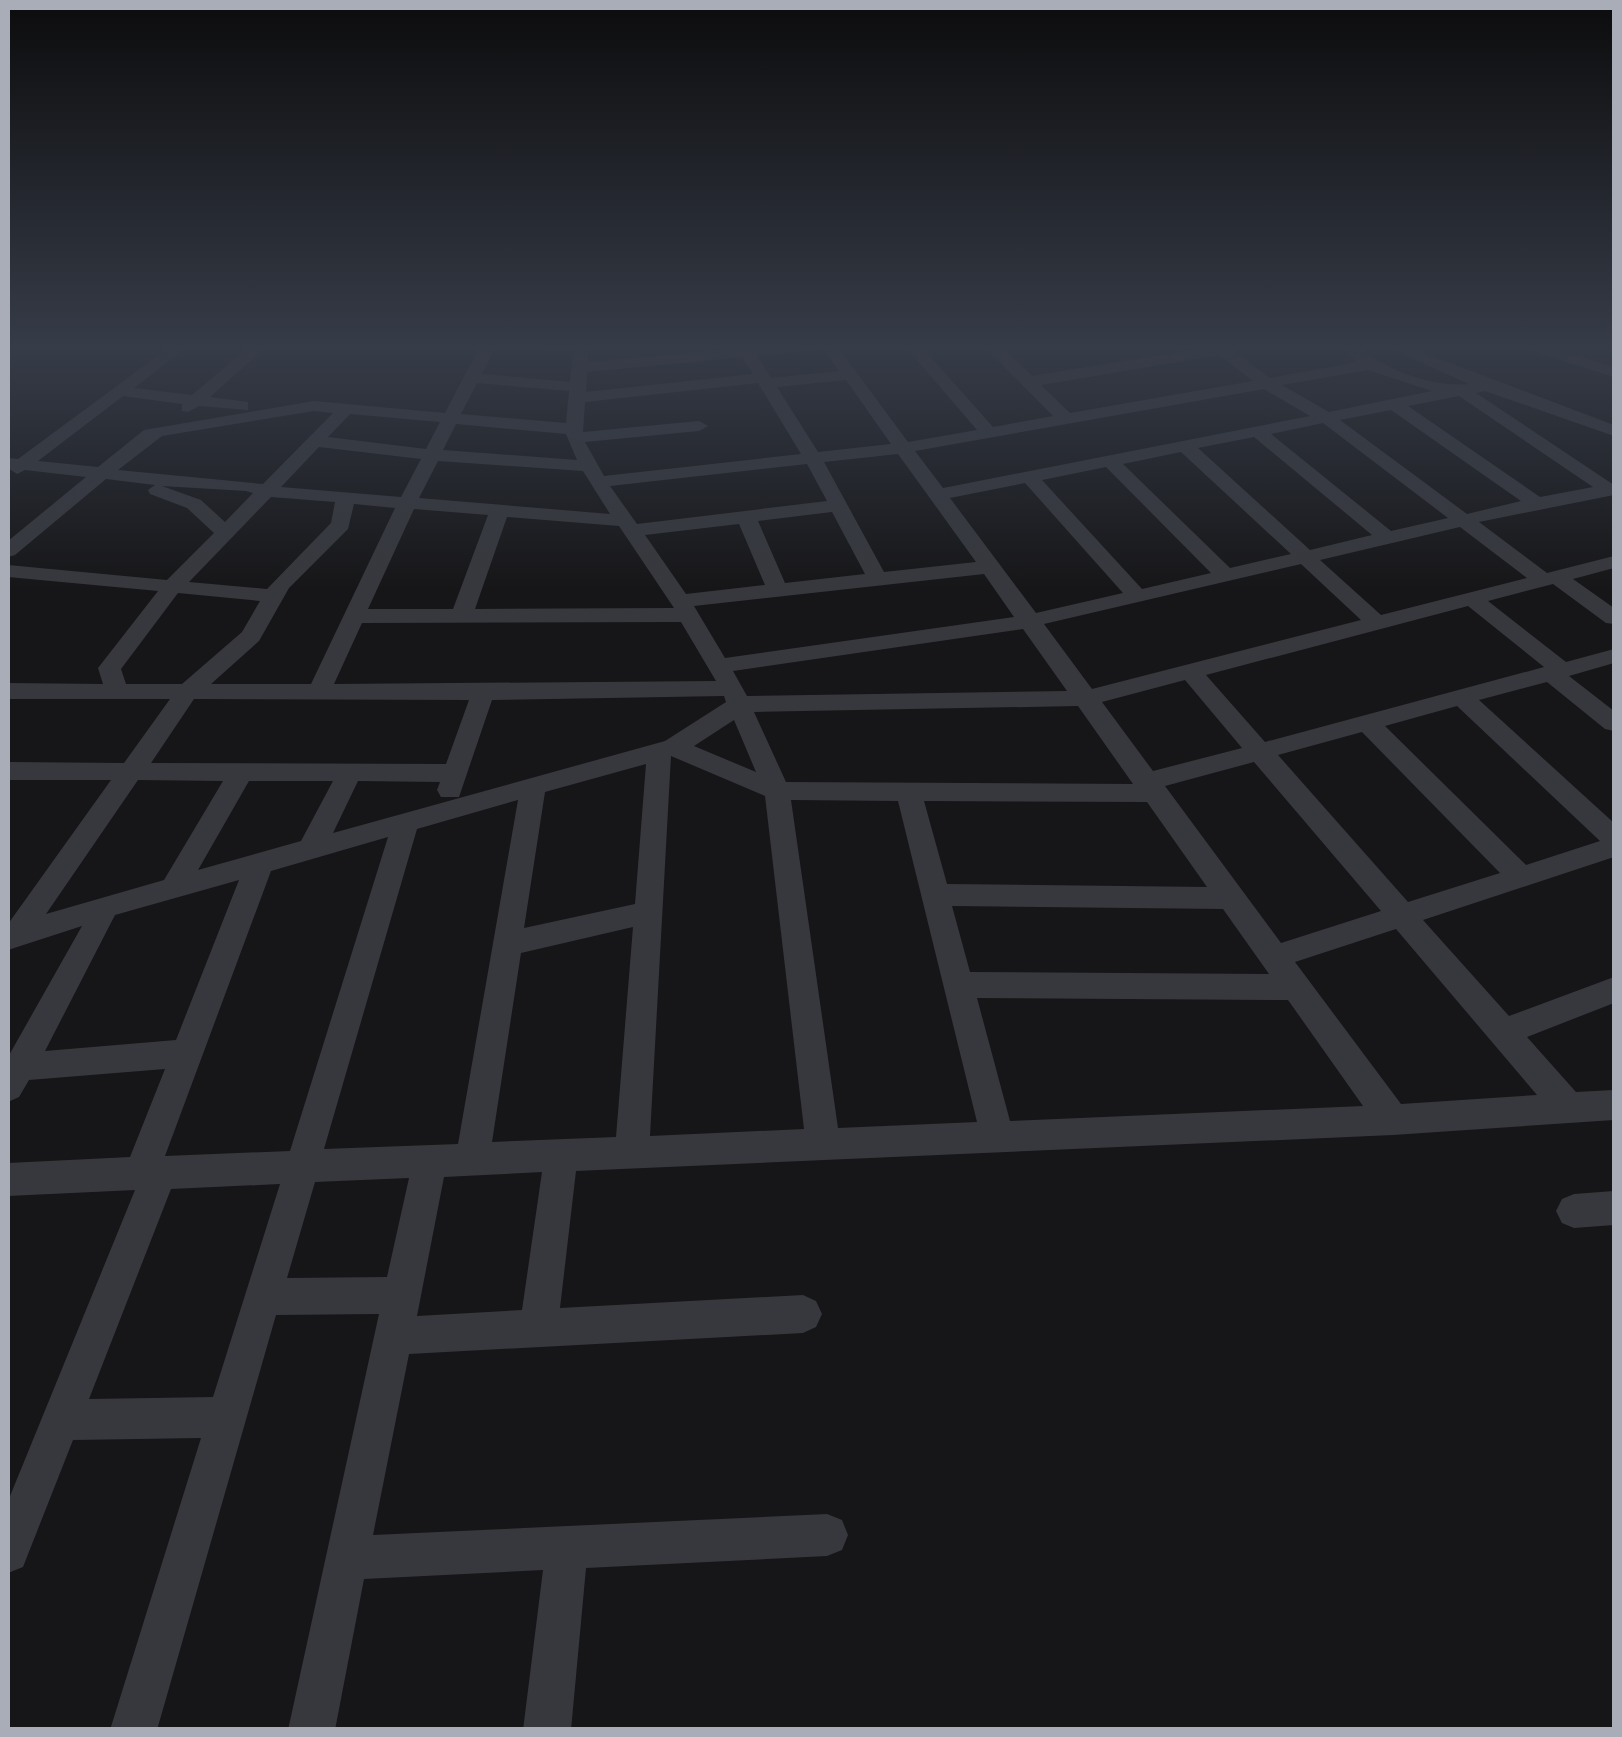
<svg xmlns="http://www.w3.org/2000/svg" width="1622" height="1737" viewBox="0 0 1622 1737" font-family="Karla,sans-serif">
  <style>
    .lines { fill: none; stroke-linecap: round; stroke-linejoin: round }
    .minor { fill: #37383d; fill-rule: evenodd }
  </style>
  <rect width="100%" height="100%" fill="#161618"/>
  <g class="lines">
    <path class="minor" d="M 171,346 L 188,346 L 134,388 L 192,395 L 250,346 L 267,346 L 210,397 L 248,402 L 248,410 L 199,406 L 188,412 L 182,411 L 182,404 L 123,396 L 38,461 L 98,467 L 144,430 L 314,401 L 445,413 L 480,346 L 496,346 L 482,374 L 570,382 L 573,351 L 550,351 L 542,346 L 589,346 L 588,362 L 764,346 L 818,346 L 810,351 L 757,356 L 771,378 L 839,371 L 821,346 L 837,346 L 908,442 L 977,430 L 905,346 L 921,346 L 993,427 L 1053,416 L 984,346 L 1001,346 L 1032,376 L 1216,346 L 1243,346 L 1235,352 L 1270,378 L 1357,362 L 1341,346 L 1358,346 C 1384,370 1434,388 1469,384 L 1384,346 L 1405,346 L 1614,425 L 1614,436 L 1485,391 L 1476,393 L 1614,485 L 1614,495 L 1479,522 L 1547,573 L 1614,556 L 1614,568 L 1573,579 L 1614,608 L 1614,624 L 1606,623 L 1553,584 L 1488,601 L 1566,662 L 1614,649 L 1614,663 L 1569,676 L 1614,711 L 1614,731 L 1605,729 L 1547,682 L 1479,700 L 1614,823 L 1614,857 L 1423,920 L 1509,1016 L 1614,977 L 1614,1003 L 1527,1037 L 1576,1092 L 1614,1090 L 1614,1120 L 1393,1135 L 576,1171 L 560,1308 L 803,1295 L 816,1301 L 822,1314 L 816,1327 L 803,1333 L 409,1354 L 373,1535 L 827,1514 L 842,1520 L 848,1535 L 842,1550 L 827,1556 L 586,1568 L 571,1730 L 523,1730 L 543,1570 L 364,1579 L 335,1730 L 288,1730 L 379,1314 L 276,1315 L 157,1730 L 110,1730 L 201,1438 L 73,1440 L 23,1567 L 8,1573 L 8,1501 L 135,1190 L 8,1196 L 8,1163 L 130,1157 L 165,1069 L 29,1080 L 19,1097 L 8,1102 L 8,1057 L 82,926 L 8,950 L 8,924 L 111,780 L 8,780 L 8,762 L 124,763 L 170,699 L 8,699 L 8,683 L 103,684 L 98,668 L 158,591 L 8,577 L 8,565 L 167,580 L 214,533 L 187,508 L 150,494 L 148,490 L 155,485 L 106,479 L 15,555 L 8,557 L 8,541 L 86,477 L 25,470 L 17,474 L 8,468 L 8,458 L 18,459 ZM 1219,355 L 1253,381 L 1070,413 L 1041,385 ZM 742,357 L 753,374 L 586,392 L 587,372 ZM 1368,370 L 1432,391 L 1329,412 L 1282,385 ZM 846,380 L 891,444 L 818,452 L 777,387 ZM 477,383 L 569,391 L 566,423 L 461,414 ZM 758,383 L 801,454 L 604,476 L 585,442 L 699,431 L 708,426 L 699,421 L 583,432 L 585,402 ZM 1264,389 L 1310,416 L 943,488 L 915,451 ZM 1459,396 L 1593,487 L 1540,497 L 1408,406 ZM 1391,410 L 1521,501 L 1467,514 L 1340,420 ZM 314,411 L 333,413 L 263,484 L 118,470 L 162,436 ZM 350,414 L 440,422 L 426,449 L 328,437 ZM 1323,423 L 1448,518 L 1391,531 L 1271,434 ZM 456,424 L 566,434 L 577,460 L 443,450 ZM 1254,437 L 1372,535 L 1310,550 L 1198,448 ZM 319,447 L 421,459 L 401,497 L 281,487 ZM 1181,452 L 1291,554 L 1230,568 L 1123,464 ZM 898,454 L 976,562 L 884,572 L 824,462 ZM 438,461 L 583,471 L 610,514 L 419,498 ZM 807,464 L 827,501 L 637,524 L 610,486 ZM 1106,467 L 1211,573 L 1142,589 L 1042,480 ZM 1025,483 L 1123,593 L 1036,613 L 950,498 ZM 162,486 L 246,491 L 253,493 L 225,522 L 201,500 ZM 271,497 L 335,502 L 331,523 L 267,589 L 189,582 ZM 354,504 L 395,508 L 311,684 L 211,684 L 259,641 L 289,588 L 348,529 ZM 414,509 L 488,515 L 453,609 L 368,609 ZM 832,512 L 865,574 L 785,583 L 758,521 ZM 507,517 L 619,526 L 674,608 L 475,609 ZM 739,524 L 765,585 L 686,594 L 645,535 ZM 1460,527 L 1527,578 L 1381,615 L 1320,560 ZM 1301,564 L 1361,620 L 1092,689 L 1044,624 ZM 984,574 L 1014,617 L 725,658 L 694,606 ZM 178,593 L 260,601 L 242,632 L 182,684 L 126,684 L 121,669 ZM 1468,606 L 1544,667 L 1265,742 L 1206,675 ZM 681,622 L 716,681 L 334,684 L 362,623 ZM 1023,629 L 1067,691 L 747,696 L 733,671 ZM 1185,680 L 1242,748 L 1153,771 L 1102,702 ZM 724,696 L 726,702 L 665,741 L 333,833 L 358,781 L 440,782 L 437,790 L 441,797 L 459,797 L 492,700 ZM 194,699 L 469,700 L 446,764 L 151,763 ZM 1078,706 L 1133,784 L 786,782 L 754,712 ZM 1457,706 L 1600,841 L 1526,865 L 1385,726 ZM 734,720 L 756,772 L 694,746 ZM 1362,732 L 1500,873 L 1408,902 L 1278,755 ZM 671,756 L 765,796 L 804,1129 L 650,1136 ZM 1254,762 L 1381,911 L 1281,943 L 1165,786 ZM 646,764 L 635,904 L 524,928 L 545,792 ZM 138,780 L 223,781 L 164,880 L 46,914 ZM 249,781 L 333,781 L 301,841 L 198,870 ZM 518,800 L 458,1144 L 324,1149 L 417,829 ZM 791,800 L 898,801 L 977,1122 L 838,1128 ZM 924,801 L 1147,802 L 1207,887 L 947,884 ZM 388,837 L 290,1151 L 165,1156 L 271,871 ZM 239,880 L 176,1040 L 45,1051 L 115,915 ZM 952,906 L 1223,909 L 1269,974 L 970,972 ZM 633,927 L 616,1137 L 492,1142 L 521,953 ZM 1396,929 L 1537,1095 L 1401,1104 L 1295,962 ZM 977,998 L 1288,1000 L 1363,1106 L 1010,1121 ZM 542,1172 L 522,1310 L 417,1316 L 444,1177 ZM 409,1178 L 387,1277 L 287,1278 L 315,1182 ZM 280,1184 L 213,1397 L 89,1399 L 171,1189 Z
      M 1516,346 L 1540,346 L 1614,367 L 1614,377 Z
      M 1614,1191 L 1614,1225 L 1574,1228 L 1562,1223 L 1556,1211 L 1562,1199 L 1574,1194 Z"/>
  </g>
  <linearGradient id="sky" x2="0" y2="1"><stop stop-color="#0c0c0d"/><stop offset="0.59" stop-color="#363c48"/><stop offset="1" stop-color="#363c48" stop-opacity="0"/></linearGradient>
  <rect width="1622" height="589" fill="url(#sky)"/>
  <rect width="1622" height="1737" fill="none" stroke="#a8adb8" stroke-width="20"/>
</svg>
